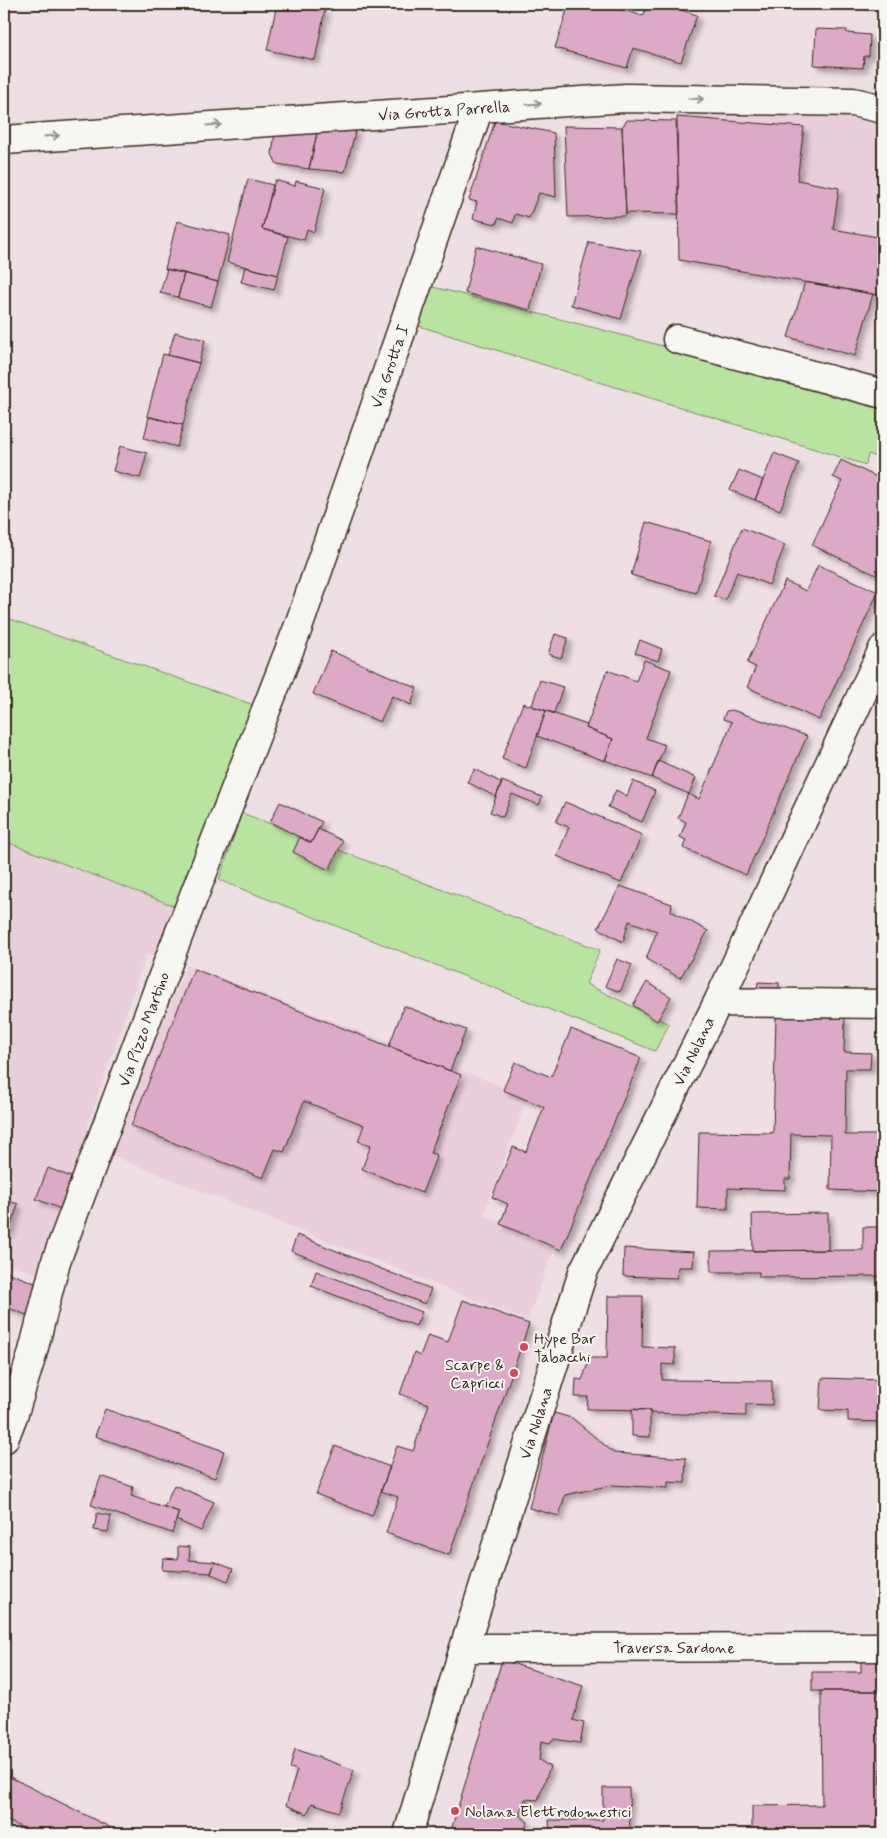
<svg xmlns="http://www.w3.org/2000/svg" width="887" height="1838" viewBox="0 0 887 1838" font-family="Mynerve,sans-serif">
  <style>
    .built { fill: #e9cfdc }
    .green { fill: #b9e4a0; stroke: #7a875f }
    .building { fill: #dcaac7; stroke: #3b2a1e; filter: url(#shadow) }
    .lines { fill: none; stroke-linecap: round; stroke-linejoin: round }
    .minor-casing { stroke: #3b2a1e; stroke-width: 31 }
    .minor { stroke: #f6f6f2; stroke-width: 28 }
    .oneway { stroke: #989088 }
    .poi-dot { fill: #d1495b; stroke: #f6f6f2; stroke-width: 2 }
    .labels { text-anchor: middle; stroke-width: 4; stroke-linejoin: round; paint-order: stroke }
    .street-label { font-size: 16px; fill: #3b2a1e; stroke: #f6f6f2 }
    .poi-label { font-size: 16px; fill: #3b2a1e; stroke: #f6f6f2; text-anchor: start }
  </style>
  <defs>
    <filter id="shadow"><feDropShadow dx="4.5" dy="4.5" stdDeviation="2.5" flood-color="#0004"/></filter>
  </defs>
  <rect width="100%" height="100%" fill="#eedfe5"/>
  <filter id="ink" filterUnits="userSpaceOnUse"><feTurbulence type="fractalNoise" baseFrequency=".02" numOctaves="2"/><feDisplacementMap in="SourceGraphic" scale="10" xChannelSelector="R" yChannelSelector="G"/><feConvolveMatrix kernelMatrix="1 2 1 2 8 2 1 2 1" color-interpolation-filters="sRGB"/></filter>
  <g filter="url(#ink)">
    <path class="built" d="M 676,106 L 849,110 L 883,118 L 883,296 L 679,260 Z
      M 4,841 L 177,907 L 160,957 L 146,955 L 88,1125 L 88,1145 L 41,1276 L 4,1262 Z
      M 187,965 L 528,1096 L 484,1215 L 555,1247 L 527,1321 L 108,1154 Z"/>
    <path class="green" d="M 429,286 L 599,329 L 883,405 L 883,459 L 868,454 L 866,465 L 416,325 Z
      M 4,617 L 254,705 L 177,907 L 4,841 Z
      M 242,813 L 600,950 L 586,984 L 669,1024 L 655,1051 L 219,880 Z"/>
    <path class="building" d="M 277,4 L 292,4 L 325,10 L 315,60 L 267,50 Z
      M 569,4 L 604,4 L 643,16 L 648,4 L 662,4 L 697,15 L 681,62 L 633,48 L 627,68 L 555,48 Z
      M 816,29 L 847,30 L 847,33 L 870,35 L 869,56 L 864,56 L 863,68 L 814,65 Z
      M 677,117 L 804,127 L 797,180 L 839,188 L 833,229 L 883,238 L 883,296 L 679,260 Z
      M 627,120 L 676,121 L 679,214 L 626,213 L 622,127 Z
      M 495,121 L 554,133 L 556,197 L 539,193 L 529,218 L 515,214 L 513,223 L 498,218 L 497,224 L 473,219 L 477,202 L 469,200 Z
      M 564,126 L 622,127 L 626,213 L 624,216 L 568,217 Z
      M 318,129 L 309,169 L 277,164 L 272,154 L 275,131 Z
      M 318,129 L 356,129 L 345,172 L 309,169 Z
      M 248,179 L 273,185 L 262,229 L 288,237 L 278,275 L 227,262 Z
      M 275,180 L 295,186 L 296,181 L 325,188 L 314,232 L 307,229 L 304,240 L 262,229 Z
      M 177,221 L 230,235 L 218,282 L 165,269 Z
      M 589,242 L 641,251 L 621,319 L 571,305 Z
      M 476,246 L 541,264 L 530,310 L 465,293 Z
      M 245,267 L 278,275 L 274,290 L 241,282 Z
      M 167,269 L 184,273 L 178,297 L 160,293 Z
      M 184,273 L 218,282 L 211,307 L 178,298 Z
      M 805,282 L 873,294 L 855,356 L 788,337 Z
      M 175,332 L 205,340 L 199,363 L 168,355 Z
      M 163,354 L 199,363 L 183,425 L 147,416 Z
      M 149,417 L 183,425 L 177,447 L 144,438 Z
      M 120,446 L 147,453 L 140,478 L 113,471 Z
      M 774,453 L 799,463 L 780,510 L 755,500 Z
      M 841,460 L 883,480 L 883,559 L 876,575 L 812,545 L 842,481 L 833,477 Z
      M 739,470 L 763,480 L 755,500 L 730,490 Z
      M 646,522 L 711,541 L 696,593 L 631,575 Z
      M 742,528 L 785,545 L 769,585 L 737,572 L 725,600 L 714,596 Z
      M 818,565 L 878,592 L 819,720 L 747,687 L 756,667 L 747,663 L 785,581 L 806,591 Z
      M 555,634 L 568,638 L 561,658 L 548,654 Z
      M 640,640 L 662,649 L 658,661 L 635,653 Z
      M 331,651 L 417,688 L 411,705 L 392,696 L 380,722 L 313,694 Z
      M 644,660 L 671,670 L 646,738 L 665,745 L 652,778 L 605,760 L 613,739 L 586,728 L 607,670 L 636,681 Z
      M 540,680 L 563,687 L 554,713 L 532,706 Z
      M 523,703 L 546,711 L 526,768 L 502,759 Z
      M 732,710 L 807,736 L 746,875 L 683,848 L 686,840 L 680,837 L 686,822 L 678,818 L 688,794 L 699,799 L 732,722 L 723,719 L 726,711 Z
      M 546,711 L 587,725 L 586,728 L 613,739 L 605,761 L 537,736 Z
      M 658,761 L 696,778 L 689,794 L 652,778 Z
      M 475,769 L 502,783 L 496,797 L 467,782 Z
      M 502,781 L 542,797 L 539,805 L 512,794 L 503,817 L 490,812 Z
      M 633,781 L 655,791 L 642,822 L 608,807 L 616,790 L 627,796 Z
      M 883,784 L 883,801 L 877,798 Z
      M 280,802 L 322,822 L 311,843 L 270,822 Z
      M 565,802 L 642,835 L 621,883 L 557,856 L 569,827 L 556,822 Z
      M 318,829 L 343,841 L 329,870 L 293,852 L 300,837 L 311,843 Z
      M 620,886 L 672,904 L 671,911 L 708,931 L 680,978 L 646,959 L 657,931 L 629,921 L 623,942 L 598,928 Z
      M 617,959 L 632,965 L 620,992 L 605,986 Z
      M 194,969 L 461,1075 L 430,1153 L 437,1155 L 422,1193 L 362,1169 L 371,1145 L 358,1141 L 364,1125 L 304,1101 L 284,1152 L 275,1149 L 263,1178 L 131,1126 Z
      M 647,982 L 671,997 L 657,1021 L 633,1005 Z
      M 758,982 L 779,983 L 779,992 L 757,991 Z
      M 404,1006 L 466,1030 L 450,1071 L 389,1046 Z
      M 776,1016 L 845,1018 L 844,1052 L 871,1053 L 870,1069 L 846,1069 L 845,1135 L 883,1135 L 883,1192 L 830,1190 L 831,1135 L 791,1134 L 790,1179 L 785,1179 L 785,1190 L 728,1188 L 728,1209 L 697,1208 L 699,1132 L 773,1133 Z
      M 571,1029 L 641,1058 L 561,1250 L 500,1224 L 508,1204 L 492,1197 L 513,1147 L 526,1152 L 544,1107 L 503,1090 L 515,1062 L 551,1077 Z
      M 48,1168 L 71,1177 L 61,1209 L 36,1199 Z
      M 5,1200 L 18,1204 L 9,1232 L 4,1230 Z
      M 828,1213 L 828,1250 L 753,1251 L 752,1214 Z
      M 863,1227 L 883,1227 L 883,1276 L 759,1277 L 759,1272 L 711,1272 L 711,1251 L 863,1250 Z
      M 297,1235 L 431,1289 L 425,1304 L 291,1251 Z
      M 624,1248 L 694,1252 L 693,1267 L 678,1267 L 677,1278 L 623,1276 Z
      M 4,1271 L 40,1285 L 29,1316 L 4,1306 Z
      M 316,1271 L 422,1312 L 416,1326 L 311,1286 Z
      M 608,1296 L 643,1296 L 642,1347 L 675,1348 L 675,1365 L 662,1364 L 662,1380 L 772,1381 L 772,1405 L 746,1404 L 746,1416 L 650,1413 L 650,1410 L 587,1409 L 588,1397 L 575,1397 L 576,1379 L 582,1380 L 590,1358 L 607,1358 Z
      M 463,1300 L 529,1324 L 449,1555 L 386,1533 L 398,1497 L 381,1491 L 397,1446 L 413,1451 L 429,1404 L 400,1394 L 414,1353 L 420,1356 L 428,1335 L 448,1342 Z
      M 822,1378 L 883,1380 L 883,1422 L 848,1421 L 848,1411 L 820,1410 Z
      M 105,1409 L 224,1451 L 215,1478 L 95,1436 Z
      M 632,1409 L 650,1410 L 650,1437 L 632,1436 Z
      M 554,1413 L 572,1418 L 614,1453 L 686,1458 L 685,1483 L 668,1482 L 668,1488 L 612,1485 L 565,1495 L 559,1516 L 529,1508 Z
      M 335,1446 L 390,1467 L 372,1516 L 316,1494 Z
      M 101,1476 L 133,1487 L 131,1496 L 179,1512 L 172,1533 L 91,1505 Z
      M 174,1485 L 214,1502 L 201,1531 L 176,1520 L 179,1512 L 164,1507 Z
      M 97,1513 L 111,1516 L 108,1532 L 94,1530 Z
      M 178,1546 L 190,1547 L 189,1560 L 215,1562 L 211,1573 L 162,1570 L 163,1558 L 178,1559 Z
      M 215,1562 L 233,1569 L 228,1581 L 211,1574 Z
      M 502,1660 L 583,1686 L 573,1720 L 584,1723 L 580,1743 L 553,1739 L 550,1743 L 541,1741 L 539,1760 L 550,1767 L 538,1800 L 525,1799 L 519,1815 L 528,1822 L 523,1834 L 450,1834 Z
      M 861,1660 L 883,1660 L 883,1691 L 812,1691 L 812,1672 L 861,1672 Z
      M 821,1691 L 880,1691 L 881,1834 L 752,1834 L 752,1806 L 822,1805 Z
      M 295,1749 L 354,1770 L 339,1812 L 312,1803 L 307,1814 L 286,1805 L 297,1770 L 290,1768 Z
      M 4,1774 L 123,1834 L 35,1834 L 4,1819 Z
      M 603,1788 L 629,1788 L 630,1834 L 550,1834 L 549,1820 L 603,1820 Z"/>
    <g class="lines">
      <g class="minor-casing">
        <path id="minor" d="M 4,140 L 626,98 L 853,102 L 883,109
          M 677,339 L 883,394
          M 718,1002 L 883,1004
          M 4,1439 L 13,1416 L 32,1355 L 56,1261 L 172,952 L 299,625 L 479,108
          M 464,1648 L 883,1647
          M 408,1834 L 464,1648 L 583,1272 L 718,1002 L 883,649"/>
      </g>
      <use href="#minor" class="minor"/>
    </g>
    <defs><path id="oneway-shaft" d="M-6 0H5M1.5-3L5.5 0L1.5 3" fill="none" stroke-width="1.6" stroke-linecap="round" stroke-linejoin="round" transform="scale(1.25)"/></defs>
    <g class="oneway">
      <use href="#oneway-shaft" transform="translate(696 99) rotate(1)"/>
      <use href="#oneway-shaft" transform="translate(534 104) rotate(-4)"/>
      <use href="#oneway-shaft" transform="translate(214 125) rotate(-4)"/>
      <use href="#oneway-shaft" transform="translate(52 136) rotate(-4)"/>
    </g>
  </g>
  <g class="poi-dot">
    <circle cx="524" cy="1347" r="5"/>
    <circle cx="514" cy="1373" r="5"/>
    <circle cx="455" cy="1811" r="5"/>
  </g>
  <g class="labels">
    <g class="street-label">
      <text transform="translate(444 110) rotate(-4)" y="6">Via Grotta Parrella</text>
      <text transform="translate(389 366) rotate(-71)" y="6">Via Grotta I</text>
      <text transform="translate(143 1029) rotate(-70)" y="6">Via Pizzo Martino</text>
      <text transform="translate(693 1051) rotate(-64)" y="6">Via Nolana</text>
      <text transform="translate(535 1423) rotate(-72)" y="6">Via Nolana</text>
      <text x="674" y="1653">Traversa Sardone</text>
    </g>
    <g class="poi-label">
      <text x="534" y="1344">Hype Bar<tspan x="534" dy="18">Tabacchi</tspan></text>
      <text x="504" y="1370" text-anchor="end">Scarpe &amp;<tspan x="504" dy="18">Capricci</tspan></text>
      <text x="465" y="1817">Nolana Elettrodomestici</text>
    </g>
  </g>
  <rect width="887" height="1838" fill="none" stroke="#f6f6f2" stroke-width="20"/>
  <rect x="10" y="10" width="867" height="1818" fill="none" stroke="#3b2a1e" stroke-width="2" filter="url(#ink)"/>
</svg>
